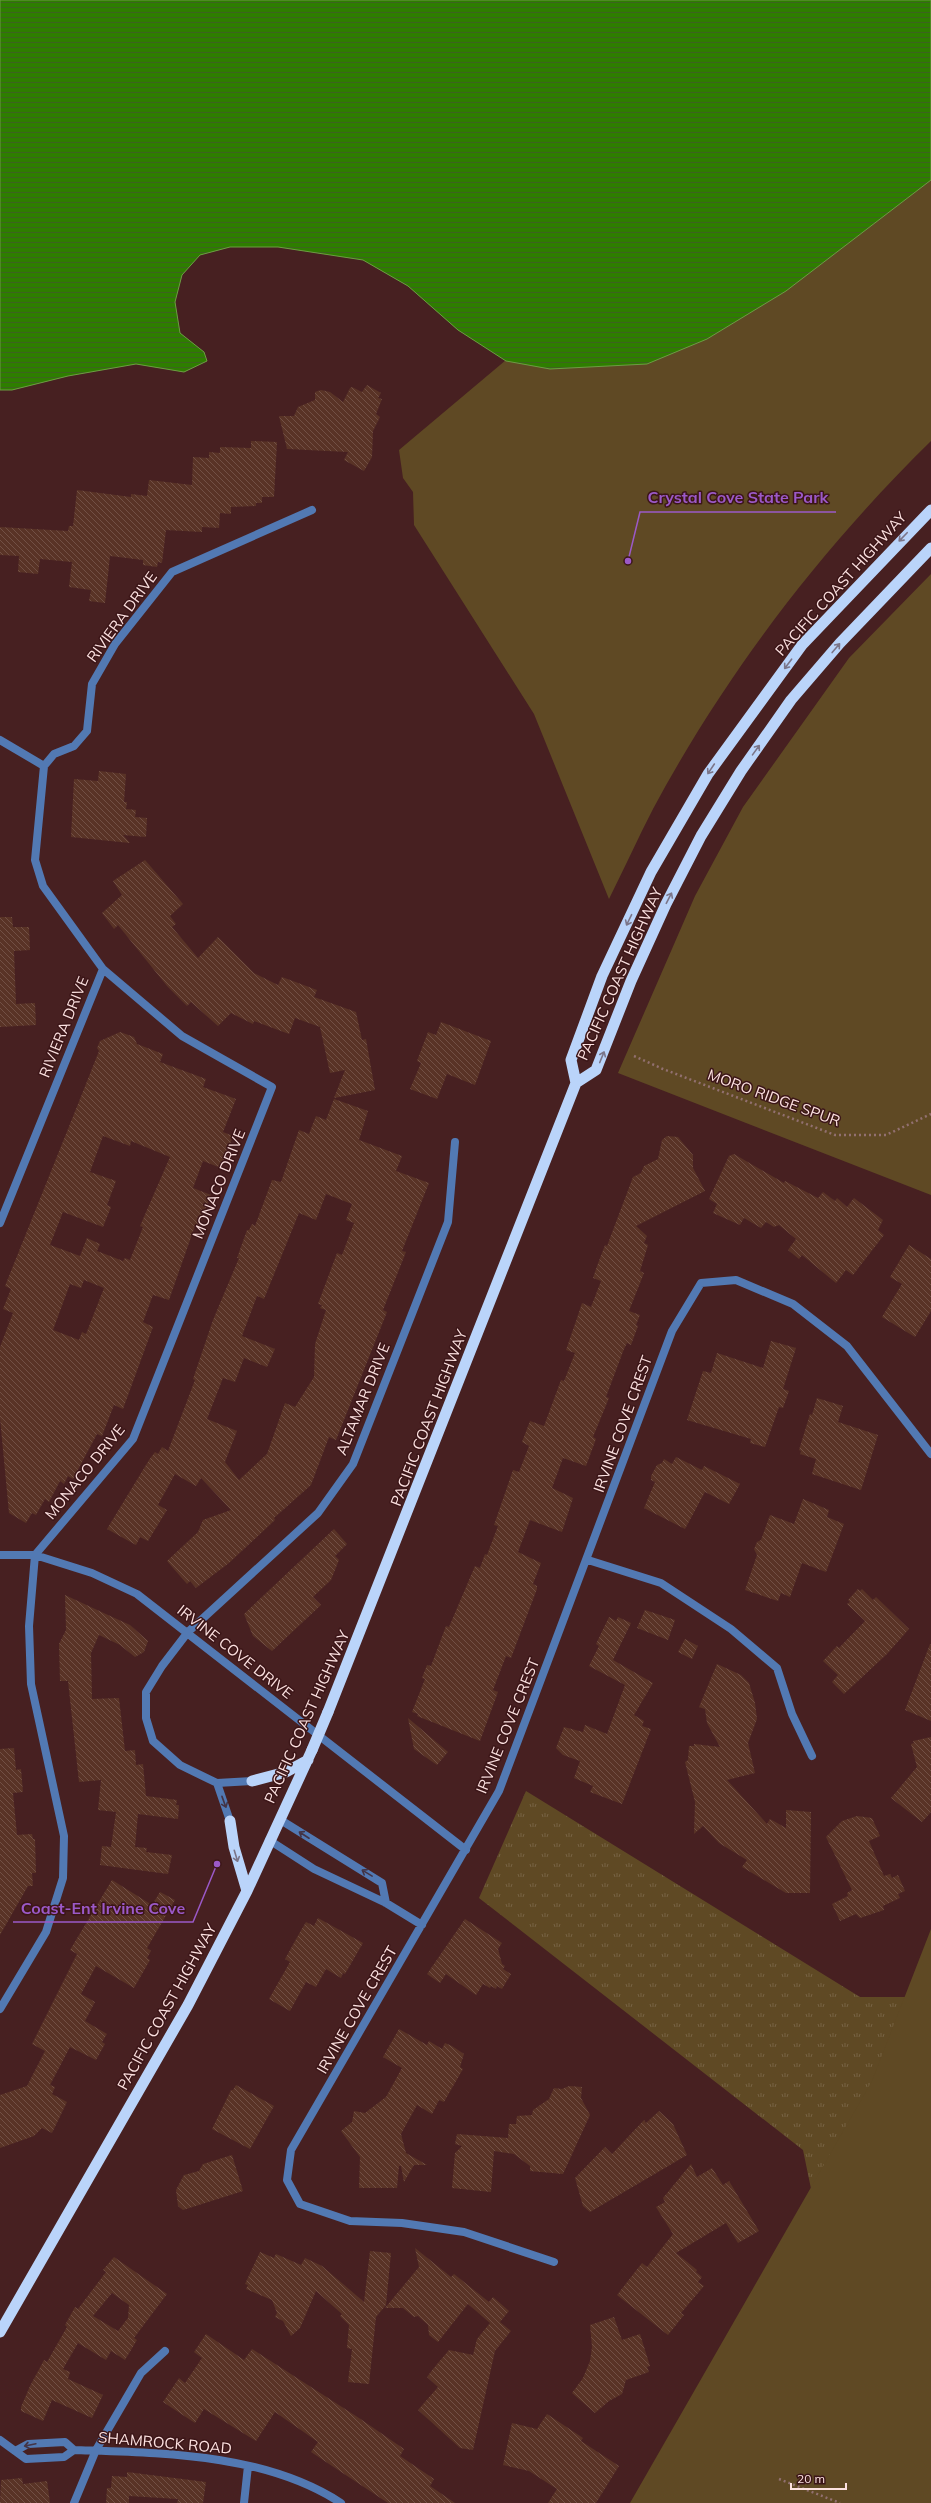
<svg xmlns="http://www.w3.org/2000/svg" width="931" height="2503" viewBox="0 0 931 2503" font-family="Mulish,sans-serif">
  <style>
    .grass { fill: url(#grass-tufts) }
    .park { fill: #5f4924 }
    .water { fill: url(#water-rules); stroke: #6c9c43 }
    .building { fill: url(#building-back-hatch); fill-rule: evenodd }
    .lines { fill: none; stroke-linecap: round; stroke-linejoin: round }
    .path { stroke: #927070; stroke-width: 2.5; stroke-dasharray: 2 3; stroke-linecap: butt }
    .minor { stroke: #5279b3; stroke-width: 8 }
    .trunk { stroke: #bad4fa; stroke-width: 11 }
    .trunk-bridge { stroke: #bad4fa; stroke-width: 11 }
    .oneway { stroke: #7b7589 }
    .oneway2 { stroke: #433446 }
    .labels { text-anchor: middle; stroke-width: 3; stroke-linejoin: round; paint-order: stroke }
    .street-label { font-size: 15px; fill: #fce1e0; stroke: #3c1618 }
    .leader { fill: none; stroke: #9b59c7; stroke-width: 1.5 }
    .callout-dot { fill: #9b59c7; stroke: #3c1618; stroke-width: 1.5 }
    .callout-label { font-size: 16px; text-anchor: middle; font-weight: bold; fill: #9b59c7; stroke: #3c1618; stroke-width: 3; stroke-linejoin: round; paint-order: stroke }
  </style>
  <defs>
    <pattern id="grass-tufts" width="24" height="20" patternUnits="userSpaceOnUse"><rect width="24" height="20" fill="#5f4924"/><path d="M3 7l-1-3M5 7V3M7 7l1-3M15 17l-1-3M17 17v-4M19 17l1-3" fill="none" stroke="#776344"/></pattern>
    <pattern id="water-rules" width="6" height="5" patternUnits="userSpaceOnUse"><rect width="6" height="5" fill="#2e7e00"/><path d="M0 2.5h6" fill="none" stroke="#3c641e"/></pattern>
    <pattern id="building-back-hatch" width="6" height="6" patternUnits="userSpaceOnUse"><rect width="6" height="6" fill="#593326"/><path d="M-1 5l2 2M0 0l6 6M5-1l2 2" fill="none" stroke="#725045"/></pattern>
  </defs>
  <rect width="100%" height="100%" fill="#472021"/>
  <path class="grass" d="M 526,1791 L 860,1997 L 931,1997 L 931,2503 L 815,2208 L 803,2150 L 479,1898 Z"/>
  <path class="park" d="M 0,0 L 931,0 L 931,441 C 821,549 726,673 653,809 C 638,838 624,869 609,899 L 534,714 L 414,525 L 413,492 L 403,478 L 399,450 L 506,360 L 458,330 L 408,286 L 363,260 L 278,247 L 230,247 L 200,255 L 182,275 L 175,302 L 180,333 L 204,352 L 207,361 L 184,372 L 136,364 L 68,376 L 12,390 L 0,390 Z
    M 931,574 L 931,1195 L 618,1073 L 695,896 L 743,807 L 849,658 Z
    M 931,1929 L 931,2503 L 630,2503 L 872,2081 Z"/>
  <path class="water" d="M 0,0 L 931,0 L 931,180 L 786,291 L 707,339 L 647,364 L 550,369 L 506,361 L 458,330 L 408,286 L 363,260 L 278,247 L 230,247 L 200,255 L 182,275 L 175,302 L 180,333 L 204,352 L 207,361 L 184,372 L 136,364 L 68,376 L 12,390 L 0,390 Z"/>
  <path class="building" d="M 367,385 L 381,393 L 378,398 L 382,399 L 376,414 L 380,417 L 373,431 L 372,457 L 364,471 L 344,460 L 348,452 L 287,449 L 279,416 L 294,416 L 298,407 L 315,400 L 315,392 L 321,390 L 330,392 L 343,402 L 350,388 L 352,387 L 362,392 Z
    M 251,441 L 277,442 L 274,497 L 262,497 L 262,503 L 256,503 L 256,506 L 231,507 L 231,514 L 220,513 L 219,528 L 202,527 L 202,532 L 166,530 L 162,563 L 158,562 L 157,567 L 143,565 L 143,560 L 110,556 L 105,603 L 89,601 L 91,590 L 69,587 L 72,562 L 40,559 L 38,574 L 18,572 L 19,556 L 0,555 L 0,527 L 68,531 L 69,526 L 73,526 L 77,490 L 131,497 L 131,494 L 147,496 L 149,480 L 192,485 L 193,457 L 209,458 L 209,452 L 220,453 L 220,447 L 251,448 Z
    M 99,771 L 126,774 L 124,802 L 127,802 L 126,809 L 136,810 L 135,817 L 147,818 L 146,837 L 123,835 L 130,843 L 71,837 L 74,779 L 98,781 Z
    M 145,860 L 183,904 L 170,916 L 176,924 L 172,927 L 198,958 L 218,937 L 254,973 L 278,985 L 282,977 L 317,990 L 314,997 L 356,1012 L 362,1040 L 366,1039 L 375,1090 L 334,1098 L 345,1070 L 330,1073 L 320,1027 L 295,1018 L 289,1034 L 254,1021 L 253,1024 L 231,1013 L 218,1026 L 191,1002 L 187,1006 L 167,986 L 118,925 L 114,929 L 102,913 L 122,895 L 113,881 Z
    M 0,917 L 12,917 L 13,927 L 29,927 L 30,950 L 14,951 L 16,1004 L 35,1003 L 36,1025 L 0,1027 Z
    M 441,1022 L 491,1041 L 475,1085 L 447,1074 L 437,1099 L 410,1089 L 421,1063 L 417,1061 L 428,1032 L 436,1035 Z
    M 120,1032 L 134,1037 L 137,1044 L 163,1054 L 160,1062 L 206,1079 L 203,1087 L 236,1099 L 223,1132 L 233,1136 L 221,1168 L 203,1161 L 193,1188 L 211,1195 L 199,1227 L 195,1226 L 169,1300 L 153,1295 L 143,1322 L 153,1327 L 123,1409 L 114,1405 L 102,1436 L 97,1434 L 73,1479 L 68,1476 L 64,1484 L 60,1481 L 49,1502 L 45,1499 L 36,1515 L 32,1513 L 26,1523 L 9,1513 L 0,1418 L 0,1347 L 13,1313 L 3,1309 L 11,1289 L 5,1286 L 78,1104 L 99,1051 L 97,1048 L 100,1041 ZM 103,1136 L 130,1146 L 131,1141 L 170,1157 L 140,1226 L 143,1227 L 130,1260 L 125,1258 L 123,1261 L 97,1251 L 100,1244 L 87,1238 L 80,1256 L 50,1245 L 63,1212 L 103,1227 L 111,1207 L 107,1205 L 116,1181 L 90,1172 ZM 84,1280 L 104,1288 L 86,1334 L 82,1332 L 79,1340 L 53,1330 L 70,1284 L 81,1288 Z
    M 334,1099 L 368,1111 L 359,1140 L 402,1156 L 396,1171 L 429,1183 L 402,1251 L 406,1252 L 383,1310 L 387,1312 L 336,1440 L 329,1437 L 311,1485 L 274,1518 L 275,1520 L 229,1563 L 196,1588 L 190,1581 L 187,1584 L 167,1561 L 198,1532 L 203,1520 L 231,1510 L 201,1478 L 196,1486 L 175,1474 L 158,1505 L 167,1510 L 148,1541 L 140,1537 L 136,1545 L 107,1529 L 149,1460 L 155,1452 L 158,1454 L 162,1447 L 168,1451 L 195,1380 L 193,1379 L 213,1320 L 239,1258 L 237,1258 L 247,1230 L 249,1230 L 252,1224 L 255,1226 L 272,1180 L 281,1182 L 299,1130 L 309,1134 L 316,1116 L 326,1120 ZM 326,1194 L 352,1204 L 346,1220 L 354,1223 L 342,1255 L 337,1253 L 318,1304 L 322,1305 L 320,1308 L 326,1310 L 315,1344 L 314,1377 L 295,1407 L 285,1403 L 267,1454 L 239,1480 L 225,1462 L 237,1431 L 207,1419 L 223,1378 L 235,1382 L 244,1358 L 267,1367 L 275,1349 L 242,1336 L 257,1296 L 264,1299 L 299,1213 L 316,1220 Z
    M 667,1136 L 678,1137 L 693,1155 L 693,1168 L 705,1191 L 636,1226 L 647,1236 L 644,1243 L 648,1245 L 640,1271 L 644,1273 L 629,1311 L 640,1315 L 636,1325 L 638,1326 L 631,1345 L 627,1343 L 624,1349 L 606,1397 L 609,1398 L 593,1437 L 596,1439 L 586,1466 L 563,1458 L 552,1488 L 573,1498 L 562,1532 L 530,1520 L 518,1552 L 541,1563 L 533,1584 L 537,1586 L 537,1589 L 511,1658 L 506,1656 L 493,1690 L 498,1692 L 480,1741 L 417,1716 L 418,1714 L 412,1712 L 425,1679 L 422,1678 L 427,1665 L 431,1666 L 446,1626 L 449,1627 L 475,1566 L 480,1568 L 485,1554 L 487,1555 L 498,1526 L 494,1525 L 513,1470 L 519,1472 L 529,1446 L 522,1442 L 530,1421 L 544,1426 L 561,1380 L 564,1381 L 575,1353 L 566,1350 L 576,1321 L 582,1303 L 591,1307 L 601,1281 L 593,1278 L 597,1266 L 605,1245 L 607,1246 L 633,1177 L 641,1173 L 644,1166 L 658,1159 L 662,1140 Z
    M 734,1154 L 784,1183 L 785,1181 L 818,1198 L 823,1192 L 835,1201 L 837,1198 L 847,1207 L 854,1198 L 883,1220 L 878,1230 L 884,1235 L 853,1275 L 846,1270 L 836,1283 L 802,1255 L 799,1259 L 788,1250 L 796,1239 L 779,1225 L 774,1227 L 766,1222 L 761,1228 L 744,1218 L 740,1225 L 713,1213 L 717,1204 L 709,1199 L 729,1156 Z
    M 909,1245 L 931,1259 L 931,1311 L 915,1337 L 882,1317 L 902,1284 L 890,1277 Z
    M 771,1341 L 796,1348 L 783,1389 L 789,1391 L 783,1408 L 779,1407 L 765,1447 L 750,1443 L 751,1439 L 687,1420 L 703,1371 L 711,1373 L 717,1353 L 763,1368 Z
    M 817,1398 L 843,1406 L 838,1422 L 878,1435 L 861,1490 L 812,1474 L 816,1459 L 800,1454 L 801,1451 L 799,1450 L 810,1414 L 812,1415 Z
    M 676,1457 L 702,1470 L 704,1466 L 740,1484 L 729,1504 L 705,1492 L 685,1529 L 644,1508 L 655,1482 L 651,1480 L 651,1476 L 657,1465 L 662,1463 L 664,1459 L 672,1464 Z
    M 803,1499 L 829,1510 L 827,1517 L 844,1524 L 826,1572 L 802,1563 L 790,1597 L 781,1593 L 778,1601 L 745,1590 L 757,1555 L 754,1549 L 757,1542 L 761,1540 L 770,1515 L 794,1524 Z
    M 334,1529 L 347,1544 L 335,1556 L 339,1560 L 331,1580 L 313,1597 L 321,1605 L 272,1651 L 253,1636 L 244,1614 Z
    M 858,1589 L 860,1591 L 862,1589 L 873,1600 L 876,1597 L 909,1629 L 887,1654 L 844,1694 L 832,1682 L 838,1675 L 823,1661 L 837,1646 L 839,1648 L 865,1621 L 847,1604 L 850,1602 L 848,1600 Z
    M 65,1595 L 108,1615 L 107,1617 L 108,1615 L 130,1625 L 148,1641 L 144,1652 L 135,1657 L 120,1645 L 99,1635 L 91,1653 L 92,1699 L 119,1698 L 125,1751 L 135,1750 L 136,1765 L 143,1764 L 146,1796 L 177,1800 L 176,1805 L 179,1805 L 178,1819 L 138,1814 L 135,1847 L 147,1848 L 146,1852 L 172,1855 L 168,1874 L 100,1865 L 102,1846 L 111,1847 L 116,1812 L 98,1810 L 101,1780 L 79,1782 L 68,1681 L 60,1681 L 59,1644 L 66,1630 Z
    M 645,1610 L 675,1620 L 668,1640 L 637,1628 Z
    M 609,1617 L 616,1621 L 618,1617 L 631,1623 L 613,1660 L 653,1683 L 634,1715 L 644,1721 L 642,1726 L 651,1729 L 622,1804 L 590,1792 L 593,1786 L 574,1778 L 580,1761 L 563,1755 L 556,1748 L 564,1727 L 583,1732 L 585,1725 L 607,1734 L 625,1685 L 589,1666 L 599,1646 L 596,1644 Z
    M 685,1639 L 698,1646 L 692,1659 L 678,1652 Z
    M 930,1644 L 931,1645 L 931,1721 L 905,1710 Z
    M 717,1664 L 741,1675 L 749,1683 L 755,1703 L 757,1719 L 748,1743 L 755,1773 L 727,1780 L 767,1824 L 770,1819 L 786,1828 L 786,1810 L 811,1812 L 810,1893 L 786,1893 L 742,1867 L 747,1860 L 719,1843 L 703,1826 L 694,1834 L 695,1802 L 685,1762 L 688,1760 L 689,1746 L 694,1746 L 694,1744 L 720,1747 L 707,1723 L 705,1709 L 699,1707 Z
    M 408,1718 L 448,1752 L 437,1765 L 414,1749 Z
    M 931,1737 L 931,1812 L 922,1822 L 891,1798 L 917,1767 L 911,1744 L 914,1743 L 913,1741 Z
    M 14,1748 L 16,1770 L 21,1769 L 23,1792 L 13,1793 L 17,1835 L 32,1834 L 33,1839 L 35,1839 L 36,1873 L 32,1873 L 33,1886 L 28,1886 L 0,1935 L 0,1749 Z
    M 857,1816 L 872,1818 L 880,1836 L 869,1841 L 884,1876 L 890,1874 L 892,1878 L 898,1875 L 905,1891 L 898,1894 L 900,1898 L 883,1906 L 884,1910 L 860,1918 L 856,1914 L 840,1921 L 832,1904 L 848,1896 L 847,1893 L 852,1890 L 826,1837 L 842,1821 Z
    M 112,1880 L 152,1905 L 160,1892 L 175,1900 L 147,1948 L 151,1951 L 147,1958 L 150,1960 L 134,1988 L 96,1966 L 81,1994 L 95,2002 L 85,2021 L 107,2034 L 102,2042 L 105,2044 L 96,2060 L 70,2047 L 50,2085 L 55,2087 L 52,2094 L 67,2102 L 52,2133 L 42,2128 L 34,2136 L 0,2148 L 0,2095 L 27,2086 L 45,2051 L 32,2044 L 77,1954 L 70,1950 Z
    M 318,1918 L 363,1943 L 345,1974 L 343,1973 L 341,1978 L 326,1969 L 316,1987 L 306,1982 L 290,2011 L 269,1999 L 290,1962 L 285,1959 L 300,1932 L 306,1922 L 314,1926 Z
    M 465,1919 L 502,1943 L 498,1949 L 502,1964 L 505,1966 L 503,1969 L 511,1974 L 502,1989 L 497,1986 L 496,1989 L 491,1986 L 490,1988 L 483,1984 L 476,1995 L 446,1974 L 440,1983 L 427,1974 Z
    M 399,2029 L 427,2045 L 429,2041 L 442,2049 L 445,2043 L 452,2046 L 464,2054 L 460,2067 L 463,2069 L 444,2102 L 439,2100 L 432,2114 L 417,2105 L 401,2134 L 406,2153 L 427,2165 L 414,2165 L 404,2182 L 401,2166 L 399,2166 L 397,2188 L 359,2188 L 360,2157 L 341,2131 L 352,2122 L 354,2111 L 365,2113 L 386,2097 L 402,2068 L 383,2057 Z
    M 236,2085 L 274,2106 L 250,2149 L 212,2129 L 231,2090 L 233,2090 Z
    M 569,2086 L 582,2087 L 581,2098 L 590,2115 L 563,2174 L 530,2171 L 530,2166 L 514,2154 L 494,2151 L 491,2192 L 452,2188 L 455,2153 L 462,2146 L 455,2144 L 457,2134 L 508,2138 L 509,2124 L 516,2124 L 517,2116 L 532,2115 L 533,2110 L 549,2099 L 554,2088 L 562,2089 Z
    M 659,2111 L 673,2124 L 687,2155 L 590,2212 L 583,2206 L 575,2178 L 605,2147 L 612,2154 L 644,2120 L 646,2123 Z
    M 232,2155 L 243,2191 L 183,2210 L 178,2206 L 176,2190 L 184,2175 L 199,2171 L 203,2164 Z
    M 691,2164 L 697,2177 L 712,2168 L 723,2185 L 729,2181 L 759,2231 L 738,2243 L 726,2223 L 676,2253 L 697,2270 L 696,2272 L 702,2277 L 698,2282 L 704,2286 L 681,2313 L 684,2315 L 668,2335 L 617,2295 L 642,2263 L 647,2267 L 673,2234 L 656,2207 L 665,2202 L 663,2198 Z
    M 415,2248 L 451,2277 L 454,2274 L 489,2302 L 493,2297 L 509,2311 L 500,2322 L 511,2331 L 495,2351 L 473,2450 L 460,2448 L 418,2410 L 438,2387 L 427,2377 L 433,2369 L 449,2350 L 473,2355 L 477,2339 L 490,2323 L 468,2304 L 438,2342 L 429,2335 L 428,2325 L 418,2316 L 414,2317 L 403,2308 L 385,2308 L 419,2267 Z
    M 370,2251 L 391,2253 L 386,2305 L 376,2317 L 369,2384 L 348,2382 L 352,2349 L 347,2348 L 349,2325 L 340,2316 L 342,2314 L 316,2291 L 300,2328 L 291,2336 L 283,2321 L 275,2317 L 277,2313 L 272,2300 L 246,2289 L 248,2285 L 245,2284 L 260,2252 L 274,2258 L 276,2254 L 301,2265 L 305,2258 L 322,2266 L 364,2302 Z
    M 114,2257 L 167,2294 L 134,2338 L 137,2340 L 125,2360 L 111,2351 L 106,2360 L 78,2343 L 63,2369 L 70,2372 L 68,2379 L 103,2395 L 92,2418 L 52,2400 L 43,2421 L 21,2411 L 21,2407 L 30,2386 L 44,2360 L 47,2362 L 67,2327 L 65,2325 L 75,2307 L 78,2309 L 106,2272 L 103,2270 ZM 112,2293 L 129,2305 L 128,2318 L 118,2331 L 93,2316 Z
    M 614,2317 L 622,2340 L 640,2334 L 650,2366 L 647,2367 L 649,2372 L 626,2380 L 622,2394 L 609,2401 L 595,2413 L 572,2393 L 583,2378 L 590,2361 L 592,2347 L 590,2325 Z
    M 206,2334 L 244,2360 L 252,2349 L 359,2418 L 404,2449 L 400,2456 L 434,2479 L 430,2486 L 455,2503 L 388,2503 L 311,2452 L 318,2442 L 275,2412 L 256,2441 L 204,2409 L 195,2423 L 163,2402 L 179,2378 L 185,2383 L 202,2358 L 194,2352 Z
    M 547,2414 L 583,2438 L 581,2441 L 619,2466 L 596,2503 L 548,2503 L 557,2489 L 529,2471 L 503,2465 L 512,2423 L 537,2429 Z
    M 127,2472 L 206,2482 L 203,2503 L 177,2503 L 178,2499 L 129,2496 L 129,2503 L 106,2503 L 107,2488 L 111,2488 L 112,2476 L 127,2477 Z
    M 22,2478 L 23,2484 L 47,2481 L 50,2503 L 0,2503 L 1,2480 Z"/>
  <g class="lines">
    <path class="path" d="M 634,1056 L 663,1069 L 835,1135 L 886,1135 L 931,1114
      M 779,2479 L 840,2503"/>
    <path class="minor" d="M 0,740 L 44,766
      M 0,1223 L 103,969 L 43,886 L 35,860 L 44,766 L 54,754 L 74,746 L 87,731 L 92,684 L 115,644 L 172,572 L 312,510
      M 0,1555 L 35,1555 L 92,1573 L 137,1594 L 466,1850
      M 588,1560 L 661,1583 L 731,1629 L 777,1668 L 792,1714 L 812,1756
      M 252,1781 L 217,1783 L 180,1765 L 153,1741 L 146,1718 L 146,1692 L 162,1666 L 188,1632 L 318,1513 L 353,1464 L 448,1222 L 455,1142
      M 217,1783 L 230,1821
      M 279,1819 L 382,1883 L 386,1903
      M 269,1840 L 314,1869 L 386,1903 L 422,1925
      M 0,2009 L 46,1932 L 63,1878 L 64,1836 L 31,1684 L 29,1626 L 35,1555 L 133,1439 L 272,1087 L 182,1036 L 103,969
      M 554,2262 L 464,2232 L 402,2223 L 350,2221 L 300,2204 L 287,2180 L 291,2150 L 499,1791 L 672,1331 L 701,1283 L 736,1280 L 793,1304 L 847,1346 L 931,1454
      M 0,2440 L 26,2459 L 64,2457 L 74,2450 C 162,2453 264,2453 341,2503
      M 17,2450 L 28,2444 L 65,2442 L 74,2450
      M 74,2503 L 96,2450 L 141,2373 L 165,2351
      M 244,2503 L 248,2466"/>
    <path class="trunk" d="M 576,1083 L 596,1070 L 631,981 L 666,904 L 701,836 L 741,771 L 791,700 L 840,643 L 931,548
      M 328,1712 L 576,1083 L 571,1060 L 602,976 L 651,872 L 708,774 L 802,645 L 931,510
      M 252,1781 L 286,1772 L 308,1760
      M 230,1821 L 234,1847 L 247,1891
      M 0,2332 L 188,2005 L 247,1891 L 312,1750"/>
    <path class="trunk-bridge" d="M 312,1750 L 328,1712"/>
  </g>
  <defs><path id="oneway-shaft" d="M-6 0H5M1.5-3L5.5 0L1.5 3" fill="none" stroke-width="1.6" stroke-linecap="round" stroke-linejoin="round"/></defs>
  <g class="oneway">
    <use href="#oneway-shaft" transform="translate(903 537) rotate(134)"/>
    <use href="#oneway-shaft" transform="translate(836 648) rotate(-50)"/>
    <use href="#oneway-shaft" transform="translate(788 664) rotate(127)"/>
    <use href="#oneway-shaft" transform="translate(756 750) rotate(-54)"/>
    <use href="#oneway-shaft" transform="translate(711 769) rotate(124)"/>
    <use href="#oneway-shaft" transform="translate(669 898) rotate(-63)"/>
    <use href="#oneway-shaft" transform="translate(629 920) rotate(116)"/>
    <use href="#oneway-shaft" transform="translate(602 1057) rotate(-68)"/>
    <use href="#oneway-shaft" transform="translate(236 1856) rotate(73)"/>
  </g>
  <g class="oneway2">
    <use href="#oneway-shaft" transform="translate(224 1802) rotate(70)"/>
    <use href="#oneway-shaft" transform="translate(304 1835) rotate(-147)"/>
    <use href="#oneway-shaft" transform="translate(367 1873) rotate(-149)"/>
    <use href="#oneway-shaft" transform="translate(30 2445) rotate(168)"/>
  </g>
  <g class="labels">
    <g class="street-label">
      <text transform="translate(841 584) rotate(-48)" y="5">PACIFIC COAST HIGHWAY</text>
      <text transform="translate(122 617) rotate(-54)" y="5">RIVIERA DRIVE</text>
      <text transform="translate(620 974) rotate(-66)" y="5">PACIFIC COAST HIGHWAY</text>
      <text transform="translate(64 1027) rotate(-68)" y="5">RIVIERA DRIVE</text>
      <text transform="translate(774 1098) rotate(20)" y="5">MORO RIDGE SPUR</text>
      <text transform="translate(219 1184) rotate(-68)" y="5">MONACO DRIVE</text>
      <text transform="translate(363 1399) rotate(-68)" y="5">ALTAMAR DRIVE</text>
      <text transform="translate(429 1418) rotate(-69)" y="5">PACIFIC COAST HIGHWAY</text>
      <text transform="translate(623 1424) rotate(-70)" y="5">IRVINE COVE CREST</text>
      <text transform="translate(85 1472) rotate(-51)" y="5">MONACO DRIVE</text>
      <text transform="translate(235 1652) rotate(38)" y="5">IRVINE COVE DRIVE</text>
      <text transform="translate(307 1717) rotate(-66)" y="5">PACIFIC COAST HIGHWAY</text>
      <text transform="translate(508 1726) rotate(-68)" y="5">IRVINE COVE CREST</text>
      <text transform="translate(167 2007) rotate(-61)" y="5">PACIFIC COAST HIGHWAY</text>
      <text transform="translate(357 2010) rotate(-60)" y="5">IRVINE COVE CREST</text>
      <text transform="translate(165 2443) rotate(5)" y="5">SHAMROCK ROAD</text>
    </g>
  </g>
  <path class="leader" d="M628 561L640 512H836M217 1864L193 1922H13"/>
  <g class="callout-dot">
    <circle cx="628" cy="561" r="4"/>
    <circle cx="217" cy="1864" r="4"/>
  </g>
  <g class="callout-label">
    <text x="738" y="503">Crystal Cove State Park</text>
    <text x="103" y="1914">Coast-Ent Irvine Cove</text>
  </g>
  <path d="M791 2483v6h55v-6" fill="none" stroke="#fce1e0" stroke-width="2"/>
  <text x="797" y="2483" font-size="12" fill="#fce1e0" stroke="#3c1618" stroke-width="3" paint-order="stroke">20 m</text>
</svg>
